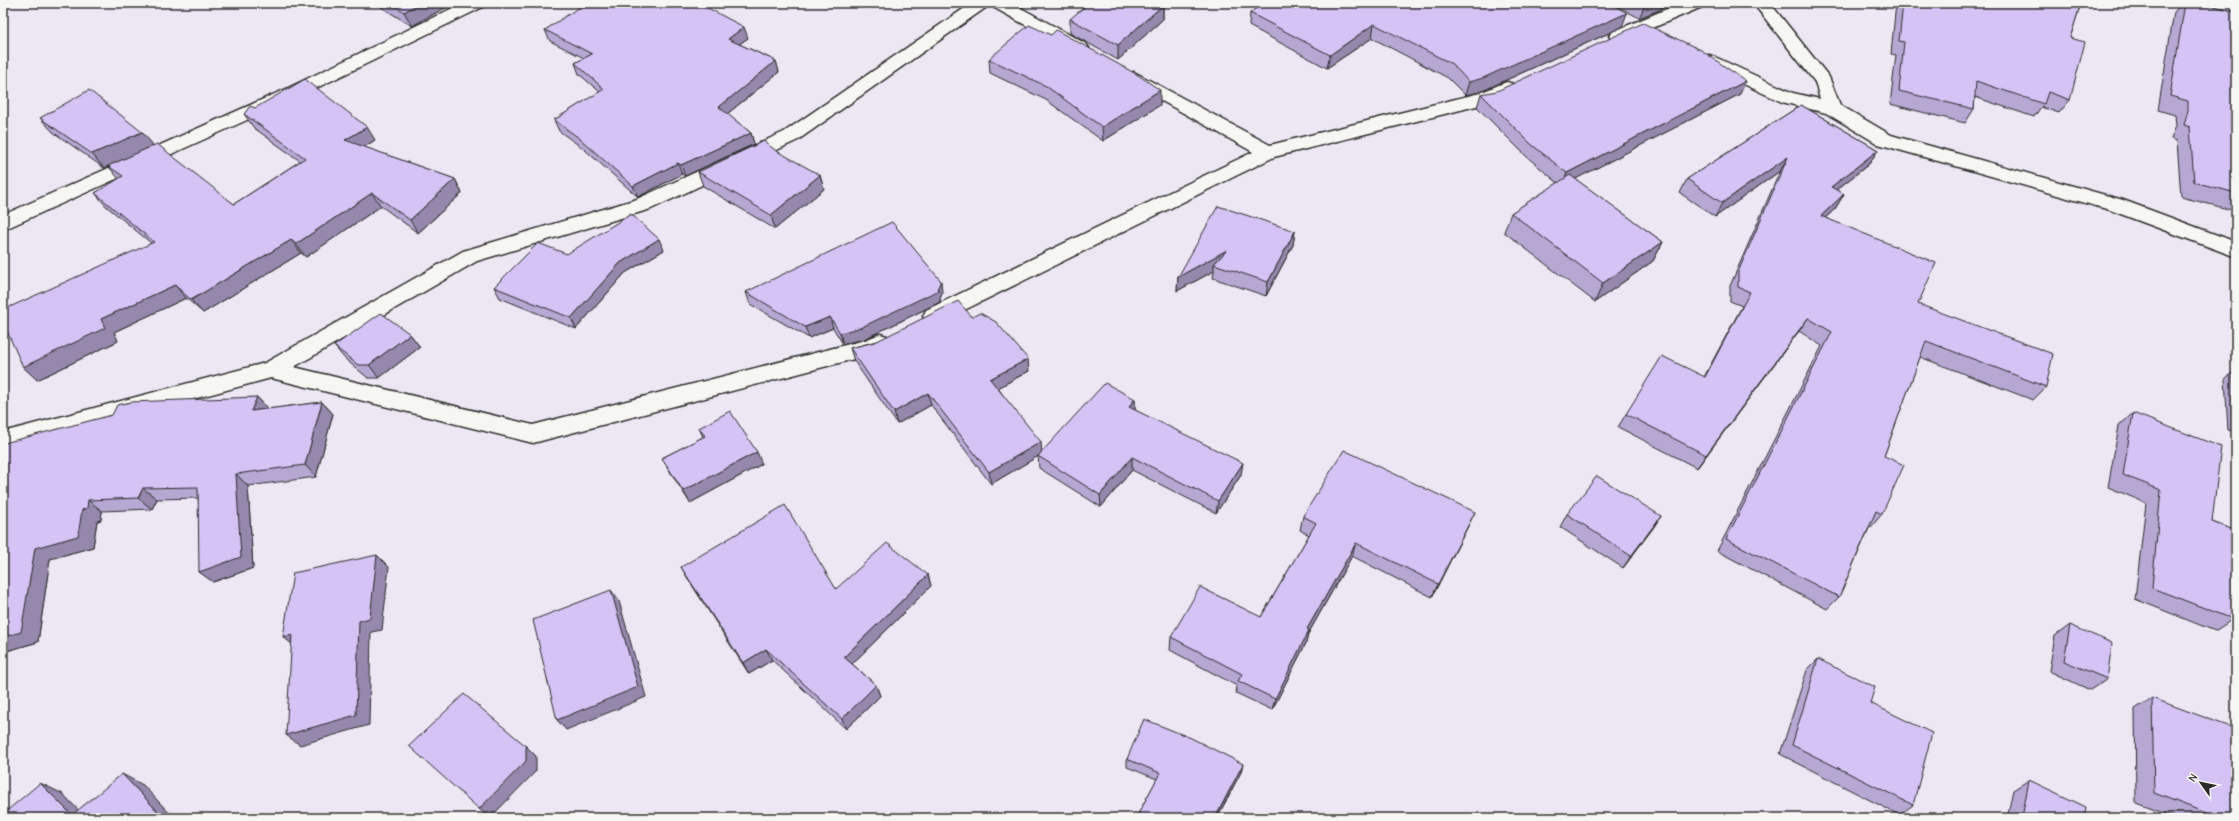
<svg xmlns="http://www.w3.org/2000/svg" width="2239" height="821" viewBox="0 0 2239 821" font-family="'Comic Neue',sans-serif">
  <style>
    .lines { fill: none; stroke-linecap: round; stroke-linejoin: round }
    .street-casing { stroke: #2b2b2b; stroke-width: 3 }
    .street { fill: #f6f6f2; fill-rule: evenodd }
    .wall { fill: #b7a8d3; stroke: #2b2b2b }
    .shaded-wall { fill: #9588ac; stroke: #2b2b2b }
    .building { fill: #d5c3f5; stroke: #2b2b2b }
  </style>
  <rect width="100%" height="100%" fill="#ece7f3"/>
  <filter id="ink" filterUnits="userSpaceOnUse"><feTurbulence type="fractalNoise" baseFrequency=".025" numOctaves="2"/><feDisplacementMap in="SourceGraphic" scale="8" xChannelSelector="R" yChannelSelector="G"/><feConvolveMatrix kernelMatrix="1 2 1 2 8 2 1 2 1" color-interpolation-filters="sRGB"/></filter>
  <g filter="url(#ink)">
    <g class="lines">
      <g class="street-casing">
        <path id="street" d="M 463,3 L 485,3 L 483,7 L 298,97 L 3,230 L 3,215 L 286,89 Z
          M 972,3 L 1012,3 L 1086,44 L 1089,48 L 1086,52 L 1080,54 L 1074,52 L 993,7 L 991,4 L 798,140 L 651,209 L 477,261 L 294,367 L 533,425 L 865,340 L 880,334 L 887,336 L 891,342 L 887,348 L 877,353 L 533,443 L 271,378 L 3,450 L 3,432 L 265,363 L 463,251 L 637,199 L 784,132 Z
          M 1681,3 L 1704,3 L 1702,7 L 1624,40 L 1618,41 L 1612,40 L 1609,36 L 1612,32 Z
          M 1753,3 L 1770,3 L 1829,77 L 1840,105 L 1891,135 L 2123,200 L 2236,242 L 2236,257 L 2110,210 L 1878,144 L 1826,113 L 1782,102 L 1703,65 L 1700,61 L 1703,57 L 1709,55 L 1715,57 L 1793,93 L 1820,99 L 1815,82 Z
          M 1134,72 L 1270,145 L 1480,93 L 1501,84 L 1507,82 L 1513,84 L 1516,88 L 1513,92 L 1492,102 L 1274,157 L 940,322 L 933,324 L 926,322 L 923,316 L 926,310 L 1253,152 L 1128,82 L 1125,78 L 1128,74 Z"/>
      </g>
      <use href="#street" class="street"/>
    </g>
    <path class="wall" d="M 379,3 L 454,3 L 412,26 L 381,7 Z
      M 1612,3 L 1668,3 L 1659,10 L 1639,18 Z
      M 1896,3 L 2081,3 L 2070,38 L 2070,100 L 2059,113 L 2041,107 L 2034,117 L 1975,97 L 1974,109 L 1965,123 L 1890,104 L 1896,55 L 1891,54 Z
      M 2182,3 L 2203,3 L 2236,12 L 2236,211 L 2181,197 L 2177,141 L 2171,139 L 2176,126 L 2175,115 L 2158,110 L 2174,12 Z
      M 1163,5 L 1163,19 L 1118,60 L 1070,33 L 1070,19 Z
      M 1335,5 L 1530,5 L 1622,27 L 1480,92 L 1465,95 L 1448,78 L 1372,38 L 1327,68 L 1249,26 L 1250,13 Z
      M 585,8 L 748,38 L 739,44 L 776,61 L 779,72 L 727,114 L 751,133 L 754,144 L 685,176 L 682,174 L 638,197 L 584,149 L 559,131 L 554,120 L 600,92 L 579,74 L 575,63 L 584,58 L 550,41 L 545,30 Z
      M 989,59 L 1160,105 L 1103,141 L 1046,100 L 990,73 Z
      M 1481,94 L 1740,94 L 1575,179 L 1663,242 L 1653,261 L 1595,302 L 1504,232 L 1511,213 L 1558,183 L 1526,156 L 1477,107 Z
      M 1801,105 L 1878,150 L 1869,164 L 1836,190 L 1844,194 L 1835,209 L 1825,218 L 1918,304 L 2046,387 L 2033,400 L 1920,357 L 1884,456 L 1882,514 L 1871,527 L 1870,526 L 1839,597 L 1827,609 L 1717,551 L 1822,346 L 1799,331 L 1697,468 L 1618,427 L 1626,414 L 1704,377 L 1742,306 L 1730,301 L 1730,286 L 1780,171 L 1715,217 L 1680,193 L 1687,179 Z
      M 255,108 L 375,140 L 364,147 L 455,179 L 462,193 L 418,233 L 381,206 L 306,257 L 301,253 L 203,313 L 186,298 L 114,332 L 118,341 L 37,380 L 151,243 L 106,206 L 95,193 L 119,179 L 108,166 L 104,168 L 53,132 L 40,118 L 154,146 L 234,204 L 300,161 L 254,128 L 244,114 Z
      M 775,150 L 824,189 L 775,229 L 703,186 L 698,172 Z
      M 1295,231 L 1293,245 L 1266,296 L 1213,278 L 1214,271 L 1177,291 L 1178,277 Z
      M 664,250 L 625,273 L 576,329 L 500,298 L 494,287 L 567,254 Z
      M 746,292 L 942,292 L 940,298 L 940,302 L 864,339 L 843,344 L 833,328 L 809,338 L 750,304 Z
      M 972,317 L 1029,371 L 998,388 L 1042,451 L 1135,399 L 1135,410 L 1241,475 L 1216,513 L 1132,470 L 1101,507 L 1039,468 L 1038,456 L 991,484 L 931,405 L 897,424 L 854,361 L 850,348 Z
      M 410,334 L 420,347 L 379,378 L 368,378 L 345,359 L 334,346 Z
      M 2233,372 L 2236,373 L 2236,432 L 2228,430 L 2225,379 Z
      M 257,397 L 268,409 L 322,402 L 333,414 L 316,477 L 248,486 L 253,568 L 213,582 L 198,498 L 157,499 L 152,509 L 102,511 L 101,520 L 97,521 L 93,547 L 50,559 L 38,642 L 3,652 L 3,444 Z
      M 2133,413 L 2212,522 L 2236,531 L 2236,600 L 2234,599 L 2233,619 L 2215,631 L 2135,599 L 2146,503 L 2108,487 L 2119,426 Z
      M 699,428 L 762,464 L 690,503 L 669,470 L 662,458 L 703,437 Z
      M 1567,514 L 1661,516 L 1653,528 L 1623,568 L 1560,527 Z
      M 1303,516 L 1468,526 L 1432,597 L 1352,556 L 1308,634 L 1306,643 L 1272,710 L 1236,693 L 1237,686 L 1170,650 L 1171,637 L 1261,617 L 1309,535 L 1300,530 Z
      M 681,567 L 836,589 L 928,575 L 931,586 L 852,664 L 876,685 L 880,696 L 846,729 L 772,660 L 749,674 L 688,579 Z
      M 2070,625 L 2107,679 L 2090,690 L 2049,671 L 2055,636 Z
      M 1818,659 L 1870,703 L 1913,805 L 1899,815 L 1780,754 L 1807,670 Z
      M 2152,698 L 2236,818 L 2177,818 L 2136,803 L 2135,709 Z
      M 1127,759 L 1241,772 L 1217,818 L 1136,818 L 1157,779 L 1127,767 Z
      M 2029,780 L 2084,818 L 2007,818 L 2013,790 Z"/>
    <path class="shaded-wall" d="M 420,3 L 454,3 L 412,26 L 404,12 Z
      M 1649,3 L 1668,3 L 1659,10 L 1639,18 L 1645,5 Z
      M 1163,5 L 1163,19 L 1118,60 L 1118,45 Z
      M 1627,13 L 1622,27 L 1480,92 L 1465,95 L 1469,82 Z
      M 1374,24 L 1372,38 L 1327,68 L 1330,55 Z
      M 744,27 L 748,38 L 731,50 L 728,39 Z
      M 776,61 L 779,72 L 722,118 L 719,107 Z
      M 1746,81 L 1740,94 L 1562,186 L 1567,173 Z
      M 1160,90 L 1160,105 L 1103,141 L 1102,127 Z
      M 367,127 L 375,140 L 354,153 L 345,140 Z
      M 142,132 L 154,146 L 104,168 L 92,154 Z
      M 751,133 L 754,144 L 685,176 L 681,165 Z
      M 1878,150 L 1869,164 L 1822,201 L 1831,187 Z
      M 1788,157 L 1780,171 L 1715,217 L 1722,203 Z
      M 678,163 L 682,174 L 638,197 L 633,186 Z
      M 820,175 L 824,189 L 775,229 L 771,215 Z
      M 455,179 L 462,193 L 418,233 L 410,220 Z
      M 372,193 L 381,206 L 306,257 L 296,244 Z
      M 1844,194 L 1835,209 L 1812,230 L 1821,216 Z
      M 1295,231 L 1293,245 L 1266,296 L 1268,282 Z
      M 659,239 L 664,250 L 625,273 L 576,329 L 571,318 L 620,263 Z
      M 291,240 L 301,253 L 203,313 L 191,300 Z
      M 1663,242 L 1653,261 L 1595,302 L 1603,283 Z
      M 1227,250 L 1214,264 L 1214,271 L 1177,291 L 1178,277 Z
      M 941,281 L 942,292 L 940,298 L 940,302 L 864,339 L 843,344 L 840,333 L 937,289 Z
      M 175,285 L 186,298 L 114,332 L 118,341 L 37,380 L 23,367 L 101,319 Z
      M 830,317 L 833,328 L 809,338 L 805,327 Z
      M 1808,318 L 1799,331 L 1697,468 L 1706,455 Z
      M 410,334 L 420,347 L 379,378 L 369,365 Z
      M 1028,359 L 1029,371 L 992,391 L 990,379 Z
      M 928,393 L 931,405 L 897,424 L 894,412 Z
      M 257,397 L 268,409 L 251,411 Z
      M 1135,399 L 1135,412 L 1129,407 Z
      M 322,402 L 333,414 L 316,477 L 305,465 Z
      M 1041,442 L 1042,454 L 991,484 L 989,472 Z
      M 757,452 L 762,464 L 690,503 L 683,491 Z
      M 1132,457 L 1132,470 L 1101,507 L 1100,495 Z
      M 1243,463 L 1241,475 L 1216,513 L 1218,501 Z
      M 236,474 L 248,486 L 253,568 L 213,582 L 199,572 Z
      M 143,488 L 157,499 L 152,509 L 138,498 Z
      M 88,500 L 102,511 L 101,520 L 97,521 L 93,547 L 50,559 L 38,642 L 3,652 L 3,637 L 35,548 L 82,510 Z
      M 1475,512 L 1468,526 L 1432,597 L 1438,584 Z
      M 1661,516 L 1653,528 L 1623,568 L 1631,556 Z
      M 1356,543 L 1352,556 L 1308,634 L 1306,643 L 1272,710 L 1275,699 L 1307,629 Z
      M 377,555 L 389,567 L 382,630 L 371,632 L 369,725 L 300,745 L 286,735 L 359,621 Z
      M 928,575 L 931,586 L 849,667 L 844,657 Z
      M 611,590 L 619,601 L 646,697 L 566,730 L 557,720 Z
      M 292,635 L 297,648 L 283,637 Z
      M 766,649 L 772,660 L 749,674 L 743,663 Z
      M 876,685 L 880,696 L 846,729 L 842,719 Z
      M 526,746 L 536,756 L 536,771 L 490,818 L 479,809 Z
      M 1243,764 L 1241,772 L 1217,818 L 1215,818 Z
      M 122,774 L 143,785 L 174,818 L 164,818 Z
      M 40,783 L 63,794 L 86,818 L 72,815 Z"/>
    <path class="building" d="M 390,3 L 420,3 L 404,12 Z
      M 591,3 L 679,3 L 684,4 L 686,3 L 698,3 L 744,27 L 728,39 L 776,61 L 719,107 L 751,133 L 681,165 L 678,163 L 633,186 L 579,138 L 554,120 L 604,89 L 575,63 L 592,54 L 545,30 L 581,6 L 585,8 Z
      M 1089,3 L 1159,3 L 1163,5 L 1118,45 L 1070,19 Z
      M 1263,3 L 1331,3 L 1335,5 L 1338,3 L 1526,3 L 1530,5 L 1532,3 L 1609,3 L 1627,13 L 1483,78 L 1469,82 L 1452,64 L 1374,24 L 1330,55 L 1250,13 Z
      M 1641,3 L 1649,3 L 1645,5 Z
      M 1903,3 L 2081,3 L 2070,38 L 2085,42 L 2070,100 L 2048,92 L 2044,104 L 1976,81 L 1974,109 L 1899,91 L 1904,42 L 1899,41 Z
      M 2185,3 L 2203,3 L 2236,12 L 2236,193 L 2194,182 L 2190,127 L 2184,125 L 2188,111 L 2188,101 L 2170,96 Z
      M 1643,23 L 1701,50 L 1746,81 L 1567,173 L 1531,144 L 1481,94 L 1497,91 Z
      M 1029,25 L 1051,35 L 1056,30 L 1138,75 L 1160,90 L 1102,127 L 1046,86 L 989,59 Z
      M 305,79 L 367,127 L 345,140 L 455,179 L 410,220 L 372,193 L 296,244 L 291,240 L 191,300 L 175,285 L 101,319 L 105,328 L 23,367 L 3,322 L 3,310 L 154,242 L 95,193 L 123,176 L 108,166 L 157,144 L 234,204 L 305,158 L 244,114 L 250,106 L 255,108 Z
      M 89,90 L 142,132 L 92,154 L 40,118 Z
      M 1801,105 L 1878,150 L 1831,187 L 1844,194 L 1821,216 L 1936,263 L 1918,304 L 2053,354 L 2046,387 L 1926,341 L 1884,456 L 1904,465 L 1882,514 L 1876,511 L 1839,597 L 1726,539 L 1832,332 L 1808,318 L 1706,455 L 1626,414 L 1662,356 L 1705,377 L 1750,292 L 1738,287 L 1738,272 L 1788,157 L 1722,203 L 1687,179 Z
      M 764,141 L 775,150 L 820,175 L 771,215 L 698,172 Z
      M 1570,175 L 1663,242 L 1603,283 L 1511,213 Z
      M 1218,206 L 1295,231 L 1268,282 L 1214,264 L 1227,250 L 1178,277 Z
      M 631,214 L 659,239 L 620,263 L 571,318 L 494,287 L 538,243 L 567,254 Z
      M 892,222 L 941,281 L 937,289 L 939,290 L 862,327 L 840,333 L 830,317 L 805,327 L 746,292 Z
      M 958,301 L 972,317 L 980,313 L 996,322 L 1028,359 L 990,379 L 1041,442 L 989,472 L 928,393 L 894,412 L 850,348 L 875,342 Z
      M 381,313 L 410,334 L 369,365 L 358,365 L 334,346 Z
      M 2233,372 L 2236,373 L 2236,418 Z
      M 1105,383 L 1135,399 L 1129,407 L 1243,463 L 1218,501 L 1132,457 L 1100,495 L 1038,456 Z
      M 257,397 L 251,411 L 322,402 L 305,465 L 236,474 L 241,557 L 199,572 L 198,487 L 143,488 L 138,498 L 88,500 L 87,508 L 82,510 L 78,536 L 35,548 L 21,632 L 3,637 L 3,444 L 8,442 L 112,415 L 117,405 L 131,402 Z
      M 730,411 L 757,452 L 683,491 L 662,458 L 705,436 L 699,428 Z
      M 2133,413 L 2221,447 L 2212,522 L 2236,531 L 2236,581 L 2235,581 L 2233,619 L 2152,588 L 2161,490 L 2123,475 Z
      M 1344,450 L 1475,512 L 1438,584 L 1356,543 L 1307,629 L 1309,630 L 1275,699 L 1238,681 L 1242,674 L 1171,637 L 1200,587 L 1261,617 L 1316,523 L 1303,516 Z
      M 1597,476 L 1661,516 L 1631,556 L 1567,514 Z
      M 785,505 L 836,589 L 887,543 L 928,575 L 844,657 L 876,685 L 842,719 L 766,649 L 743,663 L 681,567 Z
      M 377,555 L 370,618 L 359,621 L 356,715 L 286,735 L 292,635 L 283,637 L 293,573 Z
      M 611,590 L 638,687 L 557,720 L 533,620 Z
      M 2070,625 L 2112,643 L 2107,679 L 2064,661 Z
      M 1818,659 L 1875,687 L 1870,703 L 1932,733 L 1913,805 L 1792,745 Z
      M 464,694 L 526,746 L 526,761 L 479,809 L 409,746 Z
      M 2152,698 L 2236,729 L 2236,818 L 2219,818 L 2154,793 Z
      M 1144,719 L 1191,738 L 1243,764 L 1215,818 L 1136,818 L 1160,773 L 1127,759 Z
      M 122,774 L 164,818 L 3,818 L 3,814 L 40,783 L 72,815 Z
      M 2029,780 L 2086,807 L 2084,818 L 2022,818 Z"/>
  </g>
  <rect width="2239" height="821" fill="none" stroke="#f6f6f2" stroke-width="16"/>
  <rect x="8" y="8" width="2223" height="805" fill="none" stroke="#2b2b2b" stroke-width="1.5" filter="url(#ink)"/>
  <g transform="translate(2201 783) rotate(303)" stroke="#f6f6f2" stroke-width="3" paint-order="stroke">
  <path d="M0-3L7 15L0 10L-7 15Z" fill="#2b2b2b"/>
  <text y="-6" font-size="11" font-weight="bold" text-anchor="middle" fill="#2b2b2b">N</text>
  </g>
</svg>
